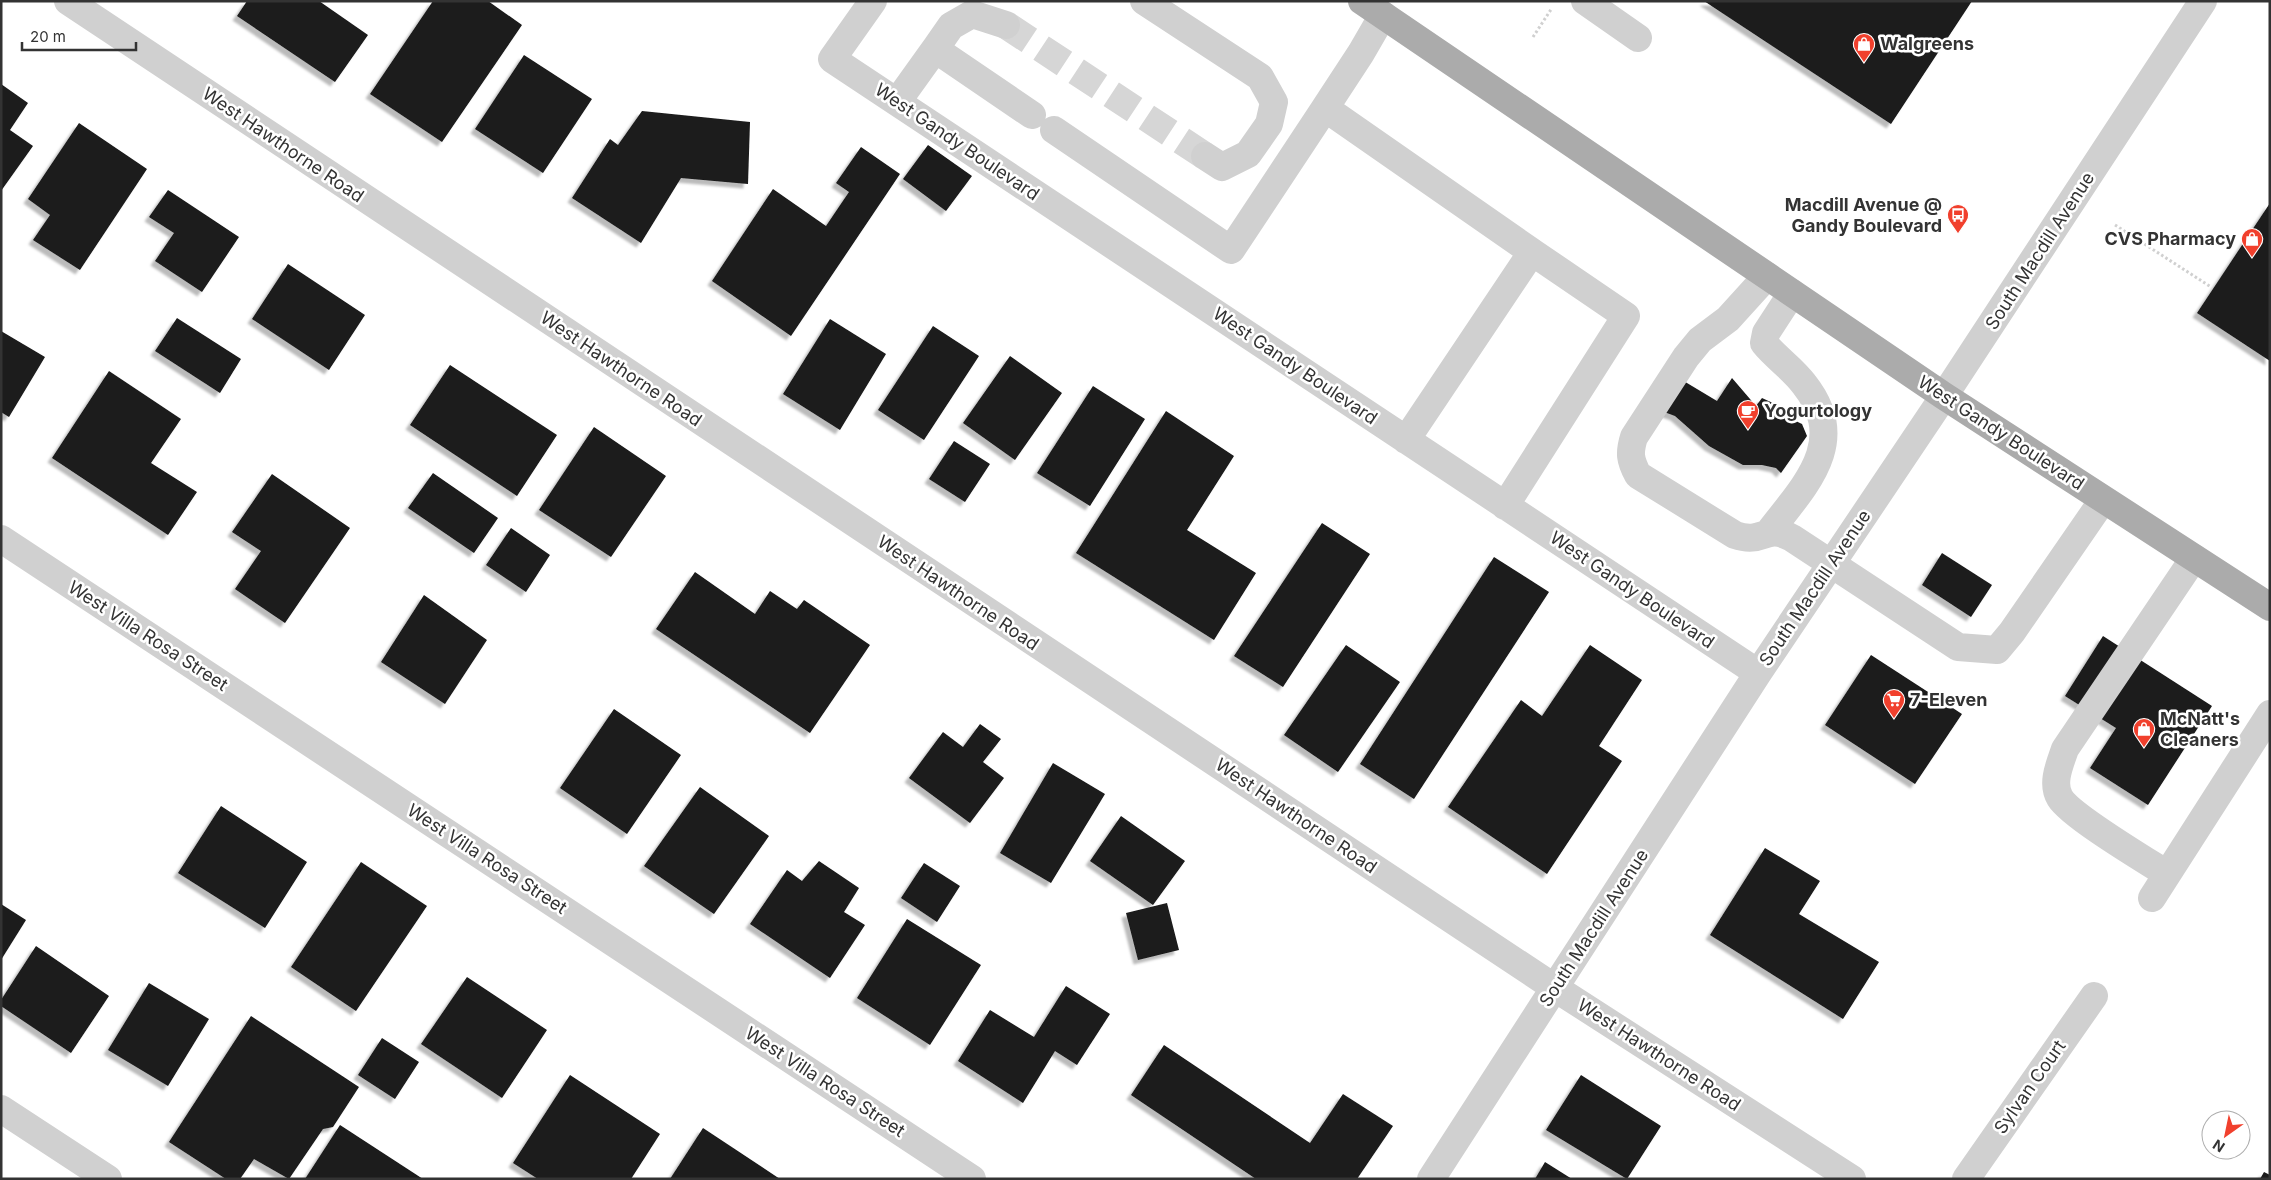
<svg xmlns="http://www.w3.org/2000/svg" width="2271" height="1180" viewBox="0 0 2271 1180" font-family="Inter,sans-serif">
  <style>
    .building { fill: #1a1a1a; filter: url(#shadow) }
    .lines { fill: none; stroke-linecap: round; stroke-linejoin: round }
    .minor-tunnel { stroke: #d6d6d6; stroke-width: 28; stroke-dasharray: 28 14; stroke-linecap: butt }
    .path { stroke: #d0d0d0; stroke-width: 3; stroke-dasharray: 2.5 2.5; stroke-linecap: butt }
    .minor { stroke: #d0d0d0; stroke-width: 28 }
    .major { stroke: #ababab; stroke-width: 28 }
    .labels { text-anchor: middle; stroke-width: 5; stroke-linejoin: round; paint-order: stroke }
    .poi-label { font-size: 18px; font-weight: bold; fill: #333; stroke: #fff; text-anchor: start }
    .street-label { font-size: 18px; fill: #333; stroke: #fff }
  </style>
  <defs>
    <filter id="shadow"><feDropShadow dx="-4.5" dy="4.5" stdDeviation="1" flood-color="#0004"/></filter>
  </defs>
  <rect width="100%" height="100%" fill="#fff"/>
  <path class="building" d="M 247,1 L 319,1 L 368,35 L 335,82 L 237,16 Z
    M 433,1 L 488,1 L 522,25 L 442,142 L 370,94 Z
    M 1704,1 L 1972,1 L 1891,124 Z
    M 524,55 L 592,99 L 543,173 L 475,129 Z
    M 1,84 L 28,103 L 10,130 L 33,146 L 1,191 Z
    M 642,111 L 750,122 L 748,184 L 681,178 L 641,243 L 572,198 L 610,139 L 618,145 Z
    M 79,123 L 147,169 L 80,270 L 33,240 L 50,215 L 28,199 Z
    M 928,145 L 972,176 L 946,211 L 903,179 Z
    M 861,147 L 900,174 L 791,336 L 712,281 L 773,189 L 826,226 L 849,192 L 836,183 Z
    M 168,190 L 239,237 L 202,292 L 155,261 L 174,233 L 149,217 Z
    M 2270,203 L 2270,361 L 2197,313 Z
    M 288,264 L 365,315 L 329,370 L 252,319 Z
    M 177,318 L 241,359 L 220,393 L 155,351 Z
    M 830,319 L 886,354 L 840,430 L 783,394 Z
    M 933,326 L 979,356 L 924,440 L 878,410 Z
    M 1,331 L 45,357 L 9,417 L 1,412 Z
    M 1010,356 L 1062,393 L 1015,460 L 963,423 Z
    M 450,365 L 557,435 L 517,496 L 410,425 Z
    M 109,371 L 181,419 L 151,463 L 197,492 L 168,535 L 52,458 Z
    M 1677,377 L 1717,401 L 1732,378 L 1756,406 L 1762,398 L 1775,404 L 1773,410 L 1802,424 L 1807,436 L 1781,473 L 1776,468 L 1762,465 L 1743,465 L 1709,446 L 1675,416 L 1659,410 Z
    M 1093,386 L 1145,419 L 1090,506 L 1037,473 Z
    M 1166,411 L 1234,456 L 1187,530 L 1256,573 L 1214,640 L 1076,553 Z
    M 594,427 L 666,476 L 611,557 L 539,510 Z
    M 954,441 L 990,464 L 965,502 L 929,479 Z
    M 433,473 L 498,518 L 474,553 L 408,508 Z
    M 272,474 L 350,528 L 285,623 L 235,589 L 261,551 L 232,532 Z
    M 1322,523 L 1370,554 L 1283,687 L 1234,656 Z
    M 511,528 L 550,555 L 526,592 L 486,565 Z
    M 1942,553 L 1992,585 L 1971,617 L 1922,585 Z
    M 1494,557 L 1549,592 L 1414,799 L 1360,764 Z
    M 695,572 L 755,614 L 770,591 L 797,609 L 804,600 L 870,645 L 810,733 L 656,629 Z
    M 424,595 L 487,640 L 445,704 L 381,662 Z
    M 2103,636 L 2212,706 L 2148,805 L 2090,768 L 2116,728 L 2065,696 Z
    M 1346,645 L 1400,682 L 1338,772 L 1284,735 Z
    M 1590,645 L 1642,680 L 1599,746 L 1622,761 L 1547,874 L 1448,807 L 1521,700 L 1542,716 Z
    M 1871,655 L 1962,714 L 1915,784 L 1825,725 Z
    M 614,709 L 681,755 L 627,834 L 560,788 Z
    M 980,724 L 1001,739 L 983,762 L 1004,778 L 970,823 L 909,778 L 943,732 L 963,747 Z
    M 1053,763 L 1105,794 L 1051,883 L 1000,853 Z
    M 700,787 L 769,836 L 714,914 L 644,866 Z
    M 221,806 L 307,862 L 265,928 L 178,873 Z
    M 1121,816 L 1185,861 L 1153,905 L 1090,861 Z
    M 1765,848 L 1820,881 L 1799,914 L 1879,962 L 1843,1019 L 1710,935 Z
    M 819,861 L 859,888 L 844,912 L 865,925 L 830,978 L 750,924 L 787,870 L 802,881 Z
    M 361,862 L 427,906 L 356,1011 L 291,967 Z
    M 924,863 L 960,886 L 937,922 L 901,898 Z
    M 1167,903 L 1179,950 L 1138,960 L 1126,913 Z
    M 1,904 L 26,920 L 1,960 Z
    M 907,919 L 981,965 L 930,1045 L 857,998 Z
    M 36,946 L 109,996 L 71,1053 L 1,1006 L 1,1000 Z
    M 467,977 L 547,1030 L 502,1098 L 421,1044 Z
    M 149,983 L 209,1019 L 168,1086 L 108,1050 Z
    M 1066,986 L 1110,1014 L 1077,1065 L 1055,1051 L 1023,1103 L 958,1061 L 990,1010 L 1034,1037 Z
    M 251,1016 L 359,1087 L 333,1127 L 323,1129 L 289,1179 L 254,1159 L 240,1179 L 226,1179 L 169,1142 Z
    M 382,1038 L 419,1062 L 395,1099 L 358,1075 Z
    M 1164,1045 L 1310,1143 L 1343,1094 L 1393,1126 L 1357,1179 L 1256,1179 L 1131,1095 Z
    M 570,1075 L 660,1134 L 631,1179 L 538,1179 L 513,1163 Z
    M 1581,1075 L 1661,1126 L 1627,1179 L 1546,1130 Z
    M 340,1125 L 423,1179 L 305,1179 Z
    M 703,1128 L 780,1179 L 670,1179 Z
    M 1545,1162 L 1572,1179 L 1535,1179 Z
    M 2264,1172 L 2270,1175 L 2270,1179 L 2260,1179 Z"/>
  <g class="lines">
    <path class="minor-tunnel" d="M 1006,25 L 1205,156"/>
    <path class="path" d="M 1533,37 L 1552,8
      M 2115,225 L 2211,287"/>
    <path class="minor" d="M 68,1 L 1555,988 L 1852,1179
      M 873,1 L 832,59 L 1758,673
      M 1144,1 L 1260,77 L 1274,102 L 1269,124 L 1248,154 L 1222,167 L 1205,156
      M 1585,1 L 1638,38
      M 1383,15 L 1361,53 L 1325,108 L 1532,252
      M 935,49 L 951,26 L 972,14 L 1006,25
      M 897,102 L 935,49 L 1032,115
      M 1054,130 L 1231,250 L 1325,108
      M 1767,276 L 1728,319 L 1700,340 L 1686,357 L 1634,437 C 1629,453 1630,460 1638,475 L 1735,535 C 1765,545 1764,523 1792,538 L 1958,647 L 1997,650 L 2012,632 L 2103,500
      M 1406,440 L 1532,252 L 1626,316 L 1505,506
      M 1769,532 C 1805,485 1850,442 1804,384 C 1792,368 1776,358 1764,343 L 1766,333 L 1792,293
      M 1,539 L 972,1179
      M 2167,874 C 2145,860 2071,816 2060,798 C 2051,783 2060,764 2065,749 L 2194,558
      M 2152,898 L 2270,714
      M 1,1109 L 108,1179
      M 1431,1179 L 1758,673 L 1944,396 L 2203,1
      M 1966,1179 L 2094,996"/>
    <path class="major" d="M 1362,1 L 1944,396 L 2270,607"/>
  </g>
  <defs>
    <g id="shop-pin" transform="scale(1.125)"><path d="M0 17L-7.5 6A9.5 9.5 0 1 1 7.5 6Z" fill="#f1402d" stroke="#fff"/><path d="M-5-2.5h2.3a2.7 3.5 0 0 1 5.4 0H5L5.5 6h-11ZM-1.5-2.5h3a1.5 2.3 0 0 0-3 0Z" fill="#fff"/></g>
    <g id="bus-pin" transform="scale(1.125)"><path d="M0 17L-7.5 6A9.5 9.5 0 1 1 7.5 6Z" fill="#f1402d" stroke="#fff"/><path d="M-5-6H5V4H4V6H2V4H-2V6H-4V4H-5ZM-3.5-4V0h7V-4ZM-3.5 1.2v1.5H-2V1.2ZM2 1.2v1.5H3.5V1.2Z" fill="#fff"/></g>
    <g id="cafe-pin" transform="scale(1.125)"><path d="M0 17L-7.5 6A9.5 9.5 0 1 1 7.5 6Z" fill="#f1402d" stroke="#fff"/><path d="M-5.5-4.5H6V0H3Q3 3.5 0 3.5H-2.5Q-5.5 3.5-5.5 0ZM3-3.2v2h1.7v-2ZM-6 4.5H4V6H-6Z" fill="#fff"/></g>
    <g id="supermarket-pin" transform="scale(1.125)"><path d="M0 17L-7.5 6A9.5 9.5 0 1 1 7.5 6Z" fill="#f1402d" stroke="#fff"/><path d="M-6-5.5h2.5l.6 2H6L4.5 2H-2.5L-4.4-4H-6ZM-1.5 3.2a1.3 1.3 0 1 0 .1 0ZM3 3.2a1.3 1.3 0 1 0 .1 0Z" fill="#fff"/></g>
  </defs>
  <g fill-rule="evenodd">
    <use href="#shop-pin" x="1864" y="44"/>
    <use href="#bus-pin" x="1958" y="215"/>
    <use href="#shop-pin" x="2252" y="239"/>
    <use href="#cafe-pin" x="1748" y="411"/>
    <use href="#supermarket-pin" x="1894" y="700"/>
    <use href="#shop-pin" x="2144" y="729"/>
  </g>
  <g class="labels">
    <g class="poi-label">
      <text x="1880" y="50">Walgreens</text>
      <text x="1942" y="211" text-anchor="end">Macdill Avenue @<tspan x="1942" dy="21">Gandy Boulevard</tspan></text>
      <text x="2236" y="245" text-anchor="end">CVS Pharmacy</text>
      <text x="1764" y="417">Yogurtology</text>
      <text x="1910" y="706">7-Eleven</text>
      <text x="2160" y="725">McNatt's<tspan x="2160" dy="21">Cleaners</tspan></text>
    </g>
    <g class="street-label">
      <text transform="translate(957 142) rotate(34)" y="6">West Gandy Boulevard</text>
      <text transform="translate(283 145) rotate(34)" y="6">West Hawthorne Road</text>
      <text transform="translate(2040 251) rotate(-57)" y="6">South Macdill Avenue</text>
      <text transform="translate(1295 366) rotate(34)" y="6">West Gandy Boulevard</text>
      <text transform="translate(621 369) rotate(34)" y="6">West Hawthorne Road</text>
      <text transform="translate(2001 433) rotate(33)" y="6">West Gandy Boulevard</text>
      <text transform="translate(1815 588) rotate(-56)" y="6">South Macdill Avenue</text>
      <text transform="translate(1632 590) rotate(34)" y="6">West Gandy Boulevard</text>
      <text transform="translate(958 593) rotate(34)" y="6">West Hawthorne Road</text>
      <text transform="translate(148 636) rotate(33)" y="6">West Villa Rosa Street</text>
      <text transform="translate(1296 816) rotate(34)" y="6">West Hawthorne Road</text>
      <text transform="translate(487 859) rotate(33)" y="6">West Villa Rosa Street</text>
      <text transform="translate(1594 928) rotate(-57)" y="6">South Macdill Avenue</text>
      <text transform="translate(1659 1055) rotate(33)" y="6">West Hawthorne Road</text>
      <text transform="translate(825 1082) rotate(33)" y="6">West Villa Rosa Street</text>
      <text transform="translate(2030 1087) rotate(-55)" y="6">Sylvan Court</text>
    </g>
  </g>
  <rect width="2271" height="1180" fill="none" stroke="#333333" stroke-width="5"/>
  <g transform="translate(2226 1135) rotate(213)"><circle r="24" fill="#ffffff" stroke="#adadad"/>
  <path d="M0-4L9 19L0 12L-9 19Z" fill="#f1402d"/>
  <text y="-8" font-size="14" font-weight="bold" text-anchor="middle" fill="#333333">N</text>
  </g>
  <path d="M22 42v8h114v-8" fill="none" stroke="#333333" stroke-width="2.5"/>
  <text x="30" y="42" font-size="15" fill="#333333" stroke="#ffffff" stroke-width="4" paint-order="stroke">20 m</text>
</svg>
